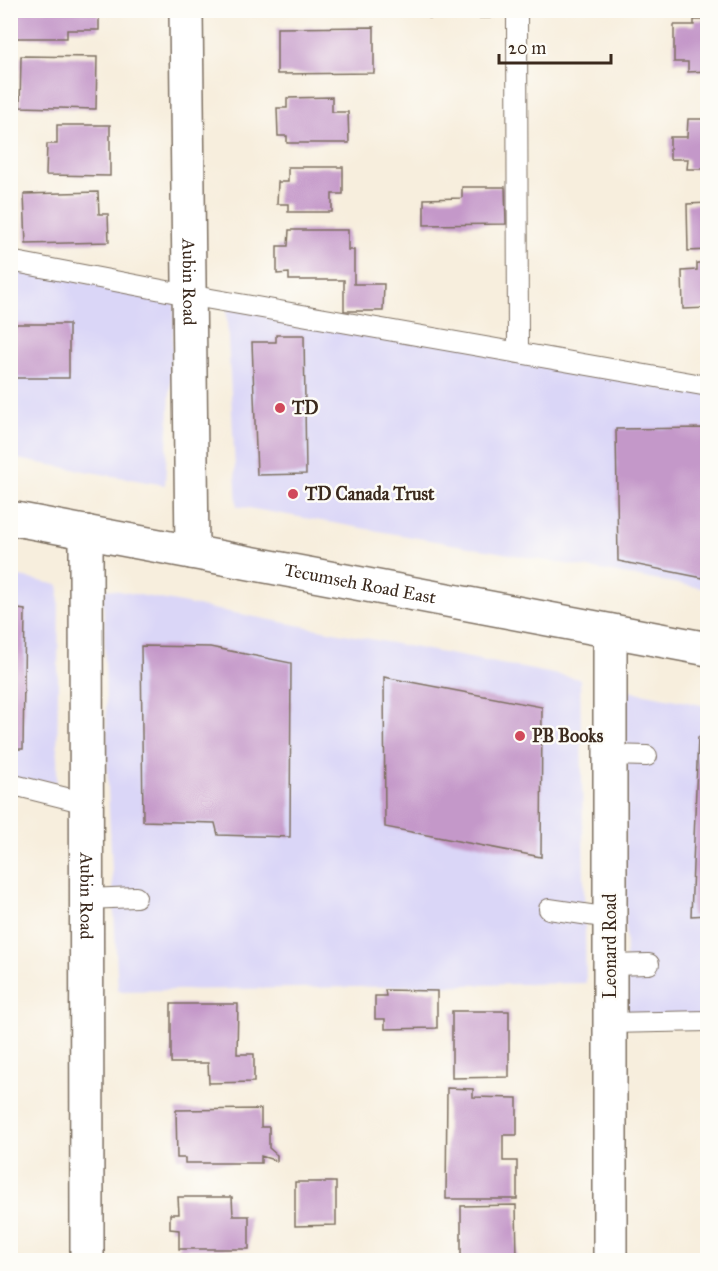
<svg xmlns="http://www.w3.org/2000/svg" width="718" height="1271" viewBox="0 0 718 1271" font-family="'IM FELL Great Primer',serif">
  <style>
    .built { fill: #dad6f7 }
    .building { fill: #c498c9 }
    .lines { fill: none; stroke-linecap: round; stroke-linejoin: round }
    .service-casing { stroke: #7d6f61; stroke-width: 22 }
    .minor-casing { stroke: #7d6f61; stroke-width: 36 }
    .secondary-casing { stroke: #7d6f61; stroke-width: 36 }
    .service { stroke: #fff; stroke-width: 20 }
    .minor { stroke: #fff; stroke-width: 33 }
    .secondary { stroke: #fff; stroke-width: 33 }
    .poi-dot { fill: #d1495b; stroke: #fdfcf7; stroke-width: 2 }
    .labels { text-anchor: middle; stroke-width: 5; stroke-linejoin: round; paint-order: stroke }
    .street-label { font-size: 18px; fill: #3b2a1e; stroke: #fdfcf7 }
    .poi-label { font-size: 18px; font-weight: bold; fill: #3b2a1e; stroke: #fdfcf7; text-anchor: start }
  </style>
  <rect width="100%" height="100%" fill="#fdfcf7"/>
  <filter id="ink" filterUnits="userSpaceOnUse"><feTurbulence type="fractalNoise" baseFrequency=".0167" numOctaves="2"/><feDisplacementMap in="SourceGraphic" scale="12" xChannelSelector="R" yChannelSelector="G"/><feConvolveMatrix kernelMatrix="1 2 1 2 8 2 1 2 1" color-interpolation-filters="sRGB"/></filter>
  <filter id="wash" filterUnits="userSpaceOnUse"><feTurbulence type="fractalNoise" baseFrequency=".008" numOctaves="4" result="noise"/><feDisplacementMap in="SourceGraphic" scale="24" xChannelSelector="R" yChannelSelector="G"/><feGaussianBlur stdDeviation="1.35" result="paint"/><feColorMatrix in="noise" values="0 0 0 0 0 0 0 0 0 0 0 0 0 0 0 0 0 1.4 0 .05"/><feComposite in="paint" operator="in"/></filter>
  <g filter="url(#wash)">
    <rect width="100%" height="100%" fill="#f7eedd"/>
    <path class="built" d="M 10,268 L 175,299 L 165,485 L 11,458 Z
      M 226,301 L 707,384 L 707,589 L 237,506 Z
      M 10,575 L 59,585 L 57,782 L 11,779 Z
      M 103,588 L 580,679 L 586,983 L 118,991 L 108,788 Z
      M 625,690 L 707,706 L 707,1020 L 626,1020 Z"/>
    <g id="blocks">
      <path class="building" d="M 13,10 L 99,10 L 99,30 L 67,30 L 67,38 L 13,38 Z
        M 429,10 L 490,10 L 490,18 L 429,18 Z
        M 694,20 L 708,20 L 708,71 L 688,72 L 688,62 L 674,62 L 674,25 L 694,25 Z
        M 374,27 L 374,73 L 277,74 L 277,28 Z
        M 21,56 L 97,57 L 96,109 L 20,107 Z
        M 332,97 L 332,112 L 348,112 L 349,143 L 287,143 L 287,136 L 278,136 L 277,108 L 287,108 L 287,98 Z
        M 688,119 L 708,119 L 708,169 L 687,169 L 688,159 L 670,159 L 670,137 L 687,137 Z
        M 57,125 L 110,125 L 110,176 L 46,175 L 47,144 L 57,144 Z
        M 288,167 L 343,167 L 343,194 L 332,194 L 332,212 L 288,212 L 288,204 L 277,204 L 278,182 L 288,182 Z
        M 462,187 L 505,187 L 506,224 L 424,225 L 424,199 L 462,198 Z
        M 98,192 L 99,214 L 108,214 L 109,242 L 26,244 L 24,194 Z
        M 708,203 L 708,250 L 688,251 L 687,204 Z
        M 289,230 L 348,230 L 348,250 L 354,250 L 354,284 L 384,284 L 383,311 L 344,311 L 344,280 L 289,280 L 289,273 L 277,274 L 277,246 L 288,246 Z
        M 697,263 L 708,263 L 708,308 L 683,309 L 682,271 L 697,270 Z
        M 10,324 L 69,324 L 69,378 L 10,378 Z
        M 276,335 L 304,335 L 306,474 L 257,475 L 252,342 L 276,342 Z
        M 708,428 L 708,579 L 618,561 L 616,429 Z
        M 10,608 L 25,610 L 23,749 L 10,749 Z
        M 141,646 L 210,647 L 291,663 L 290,837 L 218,835 L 215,823 L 143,821 Z
        M 384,677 L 542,707 L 541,857 L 385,827 Z
        M 708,732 L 708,915 L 691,916 L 698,737 Z
        M 385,990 L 437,991 L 437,1028 L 385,1029 L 385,1019 L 375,1019 L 375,996 L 386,996 Z
        M 171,1004 L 238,1004 L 237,1054 L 254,1054 L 254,1082 L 209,1083 L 208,1063 L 171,1063 Z
        M 452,1011 L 509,1011 L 509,1077 L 452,1078 Z
        M 447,1088 L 473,1089 L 473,1097 L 517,1098 L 517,1135 L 503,1135 L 503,1161 L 517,1161 L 517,1199 L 446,1199 Z
        M 261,1109 L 261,1127 L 269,1127 L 269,1148 L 277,1155 L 277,1161 L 261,1156 L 261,1163 L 185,1163 L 185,1158 L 177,1158 L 176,1110 Z
        M 295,1182 L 336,1182 L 336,1225 L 295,1226 Z
        M 178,1197 L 232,1197 L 233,1216 L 249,1216 L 249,1249 L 179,1249 L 179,1230 L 170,1229 L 170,1214 L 179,1214 Z
        M 516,1205 L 517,1260 L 461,1260 L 461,1206 Z"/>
    </g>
  </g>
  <g filter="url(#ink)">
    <use href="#blocks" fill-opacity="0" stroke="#7d6f61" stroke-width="1.5"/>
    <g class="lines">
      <g class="service-casing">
        <path id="service" d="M 517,10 L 518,353
          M 10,261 L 188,295 L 708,386
          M 610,755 L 647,756
          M 10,784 L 86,803
          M 87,899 L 136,897
          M 549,909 L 610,918
          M 610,965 L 649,964
          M 610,1023 L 708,1021"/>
      </g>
      <g class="minor-casing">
        <g id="minor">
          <path id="s1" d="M 186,10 L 192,552"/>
          <path id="s2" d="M 86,532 L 87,1260"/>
          <path d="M 610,1260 L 610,631"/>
        </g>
      </g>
      <g class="secondary-casing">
        <g id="secondary">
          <path id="s3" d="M 10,518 L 708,649"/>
        </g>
      </g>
      <use href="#service" class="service"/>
      <use href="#minor" class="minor"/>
      <use href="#secondary" class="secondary"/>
    </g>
  </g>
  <g class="poi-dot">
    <circle cx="280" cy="408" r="6"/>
    <circle cx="293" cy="494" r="6"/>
    <circle cx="520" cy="736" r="6"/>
  </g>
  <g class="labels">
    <g class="street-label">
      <text dy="6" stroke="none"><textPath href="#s1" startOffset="272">Aubin Road</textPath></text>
      <text dy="6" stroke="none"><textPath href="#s3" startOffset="356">Tecumseh Road East</textPath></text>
      <text dy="6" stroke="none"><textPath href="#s2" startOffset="364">Aubin Road</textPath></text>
      <text transform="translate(610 946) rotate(-90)" y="6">Leonard Road</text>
    </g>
    <g class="poi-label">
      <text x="292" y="414">TD</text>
      <text x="305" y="500">TD Canada Trust</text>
      <text x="532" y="742">PB Books</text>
    </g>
  </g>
  <rect width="718" height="1271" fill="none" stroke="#fdfcf7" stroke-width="36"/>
  <path d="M499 54v9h112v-9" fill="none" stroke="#3b2a1e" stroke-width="3"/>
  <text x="508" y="54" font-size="18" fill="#3b2a1e" stroke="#fdfcf7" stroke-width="4.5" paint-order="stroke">20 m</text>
</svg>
